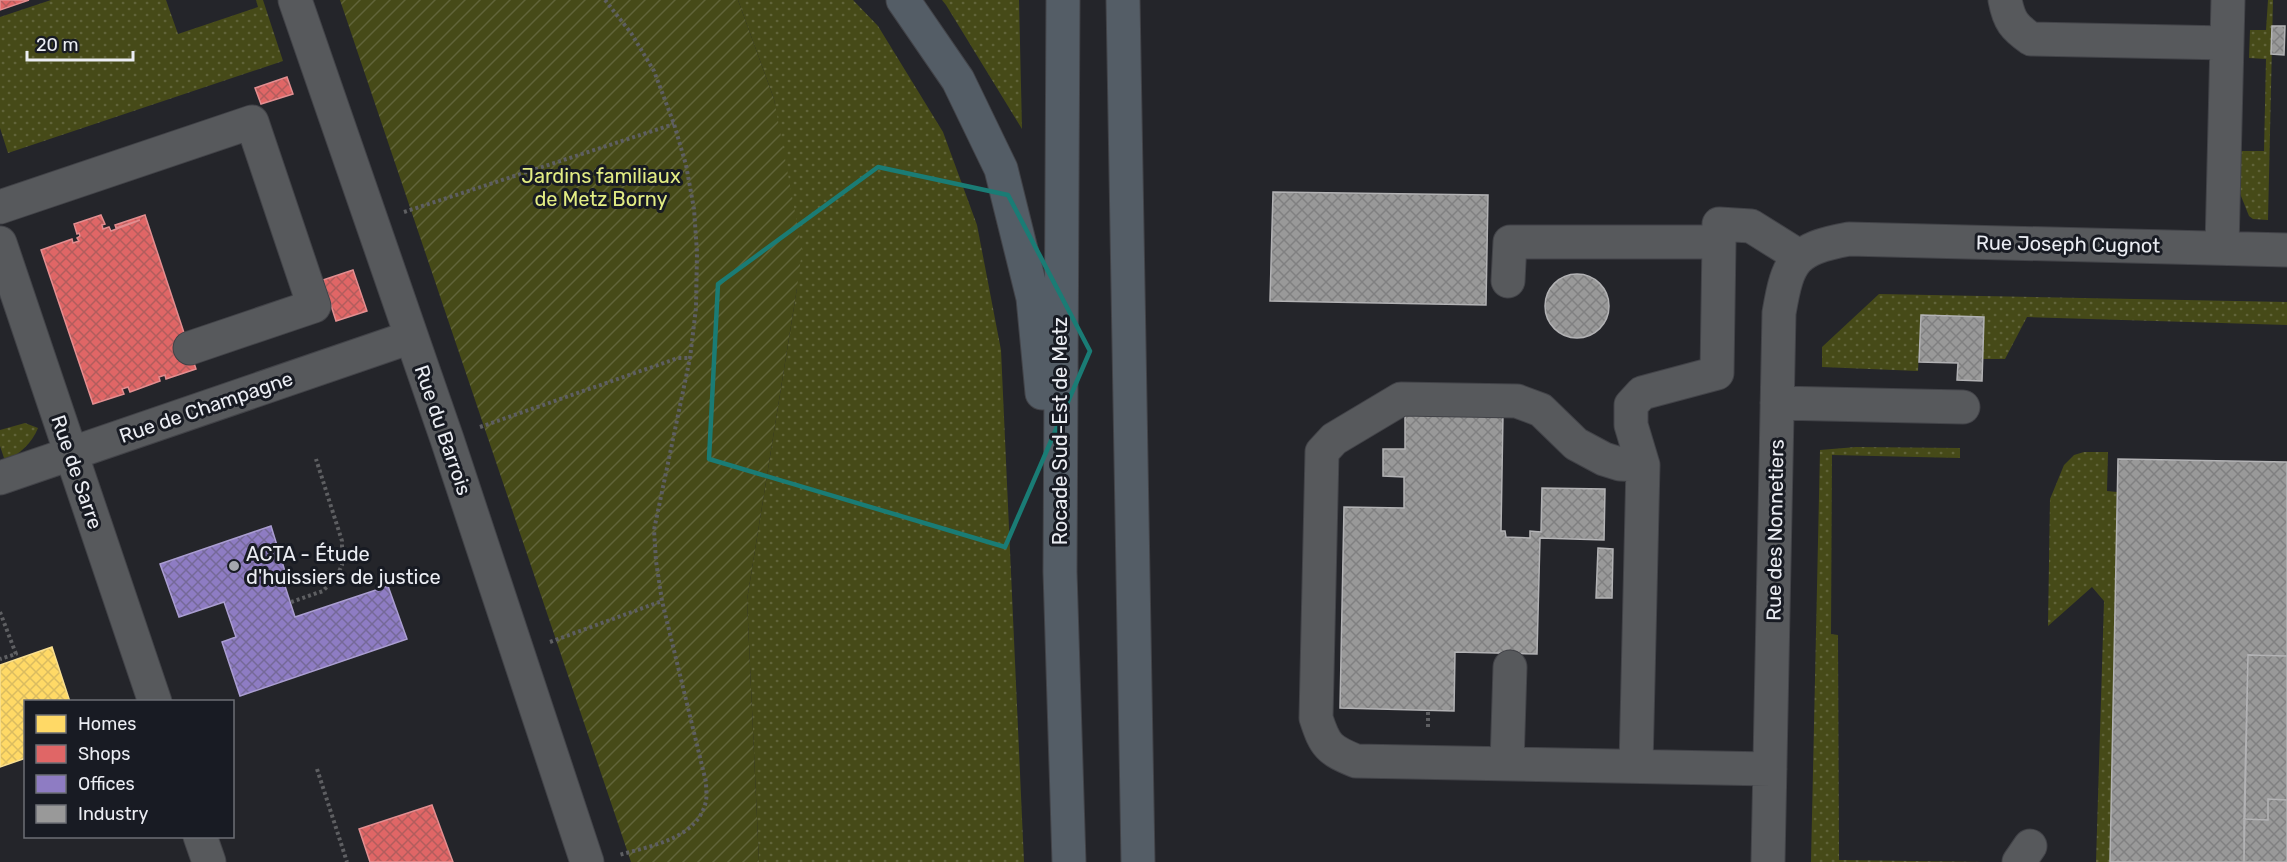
<svg xmlns="http://www.w3.org/2000/svg" width="2287" height="862" viewBox="0 0 2287 862" font-family="Rubik,sans-serif">
  <style>
    .grass { fill: url(#grass-dots) }
    .garden { fill: url(#garden-furrows) }
    .homes { fill: url(#homes-cross-hatch); stroke: #f9df90; stroke-width: 1.5 }
    .shops { fill: url(#shops-cross-hatch); stroke: #e38e90; stroke-width: 1.5 }
    .offices { fill: url(#offices-cross-hatch); stroke: #aa9ed1; stroke-width: 1.5 }
    .industry { fill: url(#industry-cross-hatch); stroke: #b2b2b4; stroke-width: 1.5 }
    .lines { fill: none; stroke-linecap: round; stroke-linejoin: round }
    .minor-casing { stroke: #424348; stroke-width: 35 }
    .highway-casing { stroke: #424348; stroke-width: 35 }
    .path { stroke: #5e5f62; stroke-width: 4; stroke-dasharray: 3 3; stroke-linecap: butt }
    .minor { stroke: #57595c; stroke-width: 33 }
    .highway { stroke: #545d66; stroke-width: 33 }
    .marked { fill: none; stroke: #1a7c75; stroke-width: 4.5; stroke-linejoin: round }
    .poi-dot { fill: #a5a7ad; stroke: #181b23; stroke-width: 2 }
    .labels { text-anchor: middle; stroke-width: 6; stroke-linejoin: round; paint-order: stroke }
    .park-label { font-size: 20px; fill: #e2ec83; stroke: #181b23 }
    .street-label { font-size: 20px; fill: #ebedf3; stroke: #181b23 }
    .poi-label { font-size: 20px; fill: #ebedf3; stroke: #181b23; text-anchor: start }
  </style>
  <defs>
    <pattern id="grass-dots" width="8" height="8" patternUnits="userSpaceOnUse" patternTransform="scale(1.5)"><rect width="8" height="8" fill="#464a18"/><path d="M2 2h.1M6 6h.1" fill="none" stroke="#61643a" stroke-width="1.8" stroke-linecap="round"/></pattern>
    <pattern id="garden-furrows" width="10" height="10" patternUnits="userSpaceOnUse" patternTransform="scale(1.5)"><rect width="10" height="10" fill="#464a18"/><path d="M-1 1l2-2M0 10L10 0M9 11l2-2" fill="none" stroke="#61643a"/></pattern>
    <pattern id="homes-cross-hatch" width="8" height="8" patternUnits="userSpaceOnUse" patternTransform="scale(1.5)"><rect width="8" height="8" fill="#ffd966"/><path d="M0 0l8 8M0 8l8-8" fill="none" stroke="#dabc60"/></pattern>
    <pattern id="shops-cross-hatch" width="8" height="8" patternUnits="userSpaceOnUse" patternTransform="scale(1.5)"><rect width="8" height="8" fill="#e06666"/><path d="M0 0l8 8M0 8l8-8" fill="none" stroke="#b25d5d"/></pattern>
    <pattern id="offices-cross-hatch" width="8" height="8" patternUnits="userSpaceOnUse" patternTransform="scale(1.5)"><rect width="8" height="8" fill="#8e7cc3"/><path d="M0 0l8 8M0 8l8-8" fill="none" stroke="#756998"/></pattern>
    <pattern id="industry-cross-hatch" width="8" height="8" patternUnits="userSpaceOnUse" patternTransform="scale(1.5)"><rect width="8" height="8" fill="#999"/><path d="M0 0l8 8M0 8l8-8" fill="none" stroke="#808081"/></pattern>
  </defs>
  <rect width="100%" height="100%" fill="#24252a"/>
  <path class="grass" d="M 51,0 L 166,0 L 178,34 L 258,7 L 256,0 L 263,0 L 283,61 L 8,153 L 0,128 L 0,17 Z
    M 738,0 L 853,0 L 878,26 L 943,132 L 977,225 L 1001,350 L 1024,862 L 759,862 L 747,600 L 797,288 L 774,99 Z
    M 942,0 L 1019,0 L 1022,129 L 946,5 Z
    M 2268,0 L 2273,0 L 2268,220 L 2253,219 L 2249,216 L 2237,186 L 2241,151 L 2264,151 L 2266,59 L 2249,58 L 2250,30 L 2266,30 Z
    M 1879,294 L 2287,302 L 2287,325 L 2027,317 L 2005,359 L 1983,359 L 1983,317 L 1921,315 L 1918,371 L 1822,367 L 1822,347 Z
    M 25,423 L 38,428 C 32,443 20,454 5,461 L 0,446 L 0,430 Z
    M 1856,447 L 1960,448 L 1960,458 L 1832,455 L 1831,634 L 1838,635 L 1839,860 L 1986,862 L 1811,862 L 1820,450 Z
    M 2084,452 L 2108,452 L 2107,491 L 2117,492 L 2110,862 L 2096,862 L 2104,601 L 2092,587 L 2048,626 L 2050,499 L 2064,465 L 2074,455 Z"/>
  <path class="garden" d="M 340,0 L 738,0 L 774,99 L 802,250 L 797,288 L 747,600 L 759,862 L 631,862 Z"/>
  <path class="homes" d="M 52,647 L 70,702 L 26,702 L 26,758 L 0,767 L 0,665 Z"/>
  <path class="shops" d="M 0,0 L 29,0 L 0,10 Z
    M 287,77 L 293,94 L 261,104 L 255,88 Z
    M 101,215 L 105,224 L 102,225 L 103,229 L 109,227 L 111,231 L 140,220 L 116,228 L 115,225 L 145,215 L 196,369 L 166,379 L 165,375 L 159,377 L 160,381 L 130,392 L 128,387 L 122,389 L 124,394 L 93,404 L 41,250 L 72,239 L 73,243 L 79,241 L 77,238 L 80,236 L 79,233 L 77,234 L 74,224 Z
    M 353,270 L 367,311 L 336,321 L 323,280 Z
    M 432,805 L 453,862 L 370,862 L 359,829 Z"/>
  <path class="offices" d="M 271,526 L 288,581 L 284,583 L 295,617 L 388,586 L 407,639 L 240,696 L 222,642 L 236,637 L 224,602 L 179,617 L 160,564 Z"/>
  <path class="industry" d="M 2272,26 L 2285,26 L 2284,55 L 2271,54 Z
    M 1273,192 L 1488,195 L 1486,305 L 1270,301 Z
    M1545 306a32 32 0 1 1 64 0a32 32 0 1 1-64 0Z
    M 1921,315 L 1984,317 L 1982,381 L 1957,380 L 1958,363 L 1919,362 Z
    M 1405,413 L 1503,414 L 1501,531 L 1505,531 L 1506,537 L 1530,538 L 1530,531 L 1541,532 L 1542,488 L 1605,489 L 1604,540 L 1540,538 L 1537,654 L 1455,652 L 1454,711 L 1340,708 L 1344,507 L 1404,508 L 1404,477 L 1383,476 L 1383,449 L 1405,449 Z
    M 2118,459 L 2287,462 L 2287,656 L 2248,655 L 2244,862 L 2110,862 Z
    M 1598,548 L 1613,549 L 1612,598 L 1596,598 Z
    M 2248,655 L 2287,656 L 2287,800 L 2268,799 L 2268,820 L 2244,819 Z
    M 2268,799 L 2287,800 L 2287,862 L 2244,862 L 2244,819 L 2268,820 Z"/>
  <g class="lines">
    <g class="minor-casing">
      <path id="minor" d="M 295,0 L 447,439 L 587,862
        M 2005,0 C 2009,21 2014,27 2031,39 L 2227,43
        M 0,207 L 252,122 L 314,306 L 190,348
        M 1719,242 L 1719,224 L 1751,226 L 1799,256
        M 0,243 L 155,702
        M 2222,248 L 2228,0
        M 1508,281 L 1510,242 L 1719,242 L 1717,373 L 1642,393 L 1631,405 L 1631,425 L 1643,465
        M 1777,403 L 1963,407
        M 0,478 L 411,337
        M 1507,764 L 1510,667
        M 1636,766 L 1643,465 L 1620,464 L 1604,459 L 1576,444 L 1541,410 L 1517,401 L 1401,399 L 1334,439 L 1322,452 L 1316,718 C 1325,746 1329,750 1356,761 L 1770,769
        M 200,836 L 209,862
        M 1768,862 L 1779,313 C 1788,260 1794,249 1849,239 L 2287,250
        M 2019,862 L 2030,846"/>
    </g>
    <g class="highway-casing">
      <path id="highway" d="M 903,0 L 958,80 L 1001,169 L 1033,298 L 1042,393
        M 1063,0 L 1060,572 L 1069,862
        M 1123,0 L 1138,862"/>
    </g>
    <path class="path" d="M 605,0 L 631,33 L 654,71 L 674,124 L 686,165 L 694,209 L 697,252 L 696,308 L 690,358 L 654,530 L 656,561 L 662,601 L 706,782 C 706,788 707,795 706,801 C 698,839 650,846 619,855
      M 404,212 L 674,124
      M 480,427 L 678,358 L 690,358
      M 291,602 L 323,591 L 337,576 L 342,565 L 342,541 L 316,459
      M 0,612 L 16,654 L 0,659
      M 550,642 L 662,601
      M 1428,727 L 1428,710
      M 317,769 L 347,862"/>
    <use href="#minor" class="minor"/>
    <use href="#highway" class="highway"/>
  </g>
  <path class="marked" d="M 878,167 L 1008,195 L 1090,351 L 1005,547 L 709,459 L 718,284 Z"/>
  <circle class="poi-dot" cx="234" cy="566" r="6"/>
  <g class="labels">
    <g class="park-label">
      <text x="601" y="183">Jardins familiaux<tspan x="601" dy="23">de Metz Borny</tspan></text>
    </g>
    <g class="street-label">
      <text transform="translate(2068 244) rotate(1)" y="7">Rue Joseph Cugnot</text>
      <text transform="translate(206 407) rotate(-19)" y="7">Rue de Champagne</text>
      <text transform="translate(443 430) rotate(71)" y="7">Rue du Barrois</text>
      <text transform="translate(1060 431) rotate(-90)" y="7">Rocade Sud-Est de Metz</text>
      <text transform="translate(77 472) rotate(71)" y="7">Rue de Sarre</text>
      <text transform="translate(1775 530) rotate(-89)" y="7">Rue des Nonnetiers</text>
    </g>
    <g class="poi-label">
      <text x="246" y="561">ACTA - Étude<tspan x="246" dy="23">d'huissiers de justice</tspan></text>
    </g>
  </g>
  <rect x="24" y="700" width="210" height="138" fill="#181b23" stroke="#6c6f76" stroke-width="1.5"/>
  <rect x="36" y="715" width="30" height="18" fill="#ffd966" stroke="#6c6f76" stroke-width="1.5"/>
  <text x="78" y="730" font-size="18" fill="#ebedf3">Homes</text>
  <rect x="36" y="745" width="30" height="18" fill="#e06666" stroke="#6c6f76" stroke-width="1.5"/>
  <text x="78" y="760" font-size="18" fill="#ebedf3">Shops</text>
  <rect x="36" y="775" width="30" height="18" fill="#8e7cc3" stroke="#6c6f76" stroke-width="1.5"/>
  <text x="78" y="790" font-size="18" fill="#ebedf3">Offices</text>
  <rect x="36" y="805" width="30" height="18" fill="#999999" stroke="#6c6f76" stroke-width="1.5"/>
  <text x="78" y="820" font-size="18" fill="#ebedf3">Industry</text>
  <path d="M27 51v9h106v-9" fill="none" stroke="#ebedf3" stroke-width="3"/>
  <text x="36" y="51" font-size="18" fill="#ebedf3" stroke="#181b23" stroke-width="4.5" paint-order="stroke">20 m</text>
</svg>
